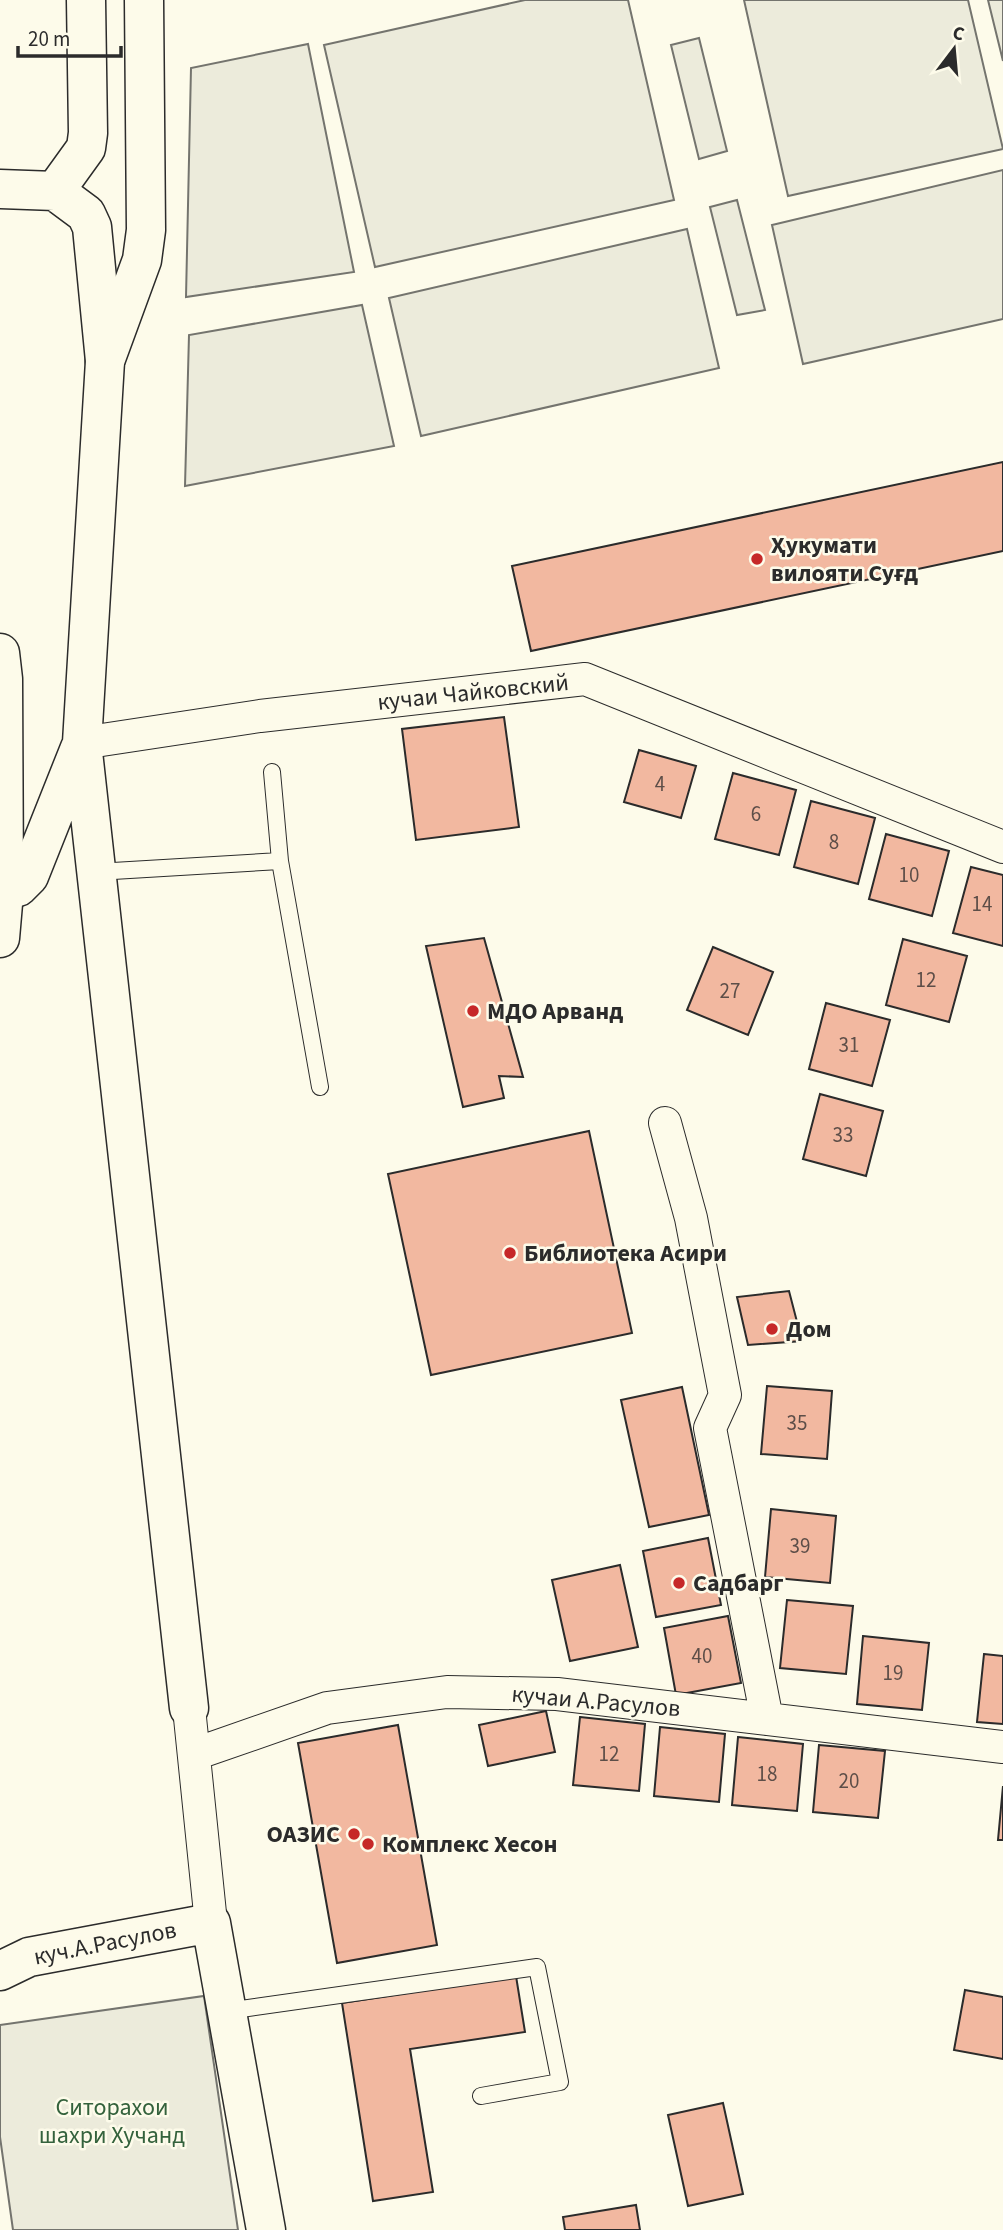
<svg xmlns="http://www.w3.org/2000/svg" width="1003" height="2230" viewBox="0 0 1003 2230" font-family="'Source Sans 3',sans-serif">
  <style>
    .green { fill: #ecebdb; stroke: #74746e; stroke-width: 2 }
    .building { fill: #f2b8a0; stroke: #2b2b2b; stroke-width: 2 }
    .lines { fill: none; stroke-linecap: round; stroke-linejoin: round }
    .lane-casing { stroke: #2b2b2b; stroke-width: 18 }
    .street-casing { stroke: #2b2b2b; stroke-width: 34 }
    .secondary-casing { stroke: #2b2b2b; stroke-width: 41 }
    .primary-casing { stroke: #2b2b2b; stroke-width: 41 }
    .lane { stroke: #fdfbea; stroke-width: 16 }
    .street { stroke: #fdfbea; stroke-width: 32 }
    .secondary { stroke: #fdfbea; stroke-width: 38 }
    .primary { stroke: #fdfbea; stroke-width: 38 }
    .poi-dot { fill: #c62828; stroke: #fdfbea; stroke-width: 2.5 }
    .labels { text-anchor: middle; stroke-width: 5; stroke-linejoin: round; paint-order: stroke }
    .number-label { font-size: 21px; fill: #5d4e48 }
    .poi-label { font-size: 24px; font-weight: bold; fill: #2b2b2b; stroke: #fdfbea; text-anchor: start }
    .street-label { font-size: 24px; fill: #2b2b2b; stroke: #fdfbea }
    .park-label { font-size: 24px; fill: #34623c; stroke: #fdfbea }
  </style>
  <rect width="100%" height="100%" fill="#fdfbea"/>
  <path class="green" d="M 525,0 L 628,0 L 674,200 L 375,267 L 324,45 Z
    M 744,0 L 968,0 L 1003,149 L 788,196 Z
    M 988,0 L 1003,0 L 1003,61 Z
    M 699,38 L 727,151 L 699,159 L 671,45 Z
    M 308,44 L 354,272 L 186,297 L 191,68 Z
    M 1003,170 L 1003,319 L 803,364 L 772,225 Z
    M 737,200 L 765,310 L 737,315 L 710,207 Z
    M 687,229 L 719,368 L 421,436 L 389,298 Z
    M 362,305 L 394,446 L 185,486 L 189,335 Z
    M 204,1996 L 238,2230 L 13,2230 L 0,2137 L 0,2025 Z"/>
  <path class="building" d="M 1003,462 L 1003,551 L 531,651 L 512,566 Z
    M 504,717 L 519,827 L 416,840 L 402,729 Z
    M 639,750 L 696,766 L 681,818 L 624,802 Z
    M 733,773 L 796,790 L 779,855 L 715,839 Z
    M 811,801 L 875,818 L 858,884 L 794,867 Z
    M 886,834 L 949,851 L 932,916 L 869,899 Z
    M 971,867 L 1003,875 L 1003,946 L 953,933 Z
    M 484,938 L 523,1077 L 499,1076 L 504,1098 L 463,1107 L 426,946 Z
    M 903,939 L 967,956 L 949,1022 L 886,1005 Z
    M 713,947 L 773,972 L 748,1035 L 687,1010 Z
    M 826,1003 L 890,1020 L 872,1086 L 809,1069 Z
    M 820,1094 L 883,1111 L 866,1176 L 803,1159 Z
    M 589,1131 L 632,1333 L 431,1375 L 388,1174 Z
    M 789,1291 L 802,1341 L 748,1345 L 737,1297 Z
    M 767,1386 L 832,1391 L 827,1459 L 761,1454 Z
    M 682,1387 L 709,1515 L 649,1527 L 621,1400 Z
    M 771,1509 L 836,1516 L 830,1583 L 765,1577 Z
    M 708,1538 L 721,1605 L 656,1617 L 643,1551 Z
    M 620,1565 L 638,1647 L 570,1661 L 552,1580 Z
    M 787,1600 L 853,1606 L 846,1674 L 780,1668 Z
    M 728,1616 L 741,1683 L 676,1695 L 664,1628 Z
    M 863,1636 L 929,1643 L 922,1710 L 857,1704 Z
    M 984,1654 L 1003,1656 L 1003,1724 L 977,1722 Z
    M 546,1711 L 555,1752 L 488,1766 L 479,1725 Z
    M 580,1717 L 645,1724 L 639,1791 L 573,1785 Z
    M 398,1725 L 437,1945 L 337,1963 L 298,1743 Z
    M 660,1727 L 725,1734 L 719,1802 L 654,1796 Z
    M 738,1737 L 803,1744 L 797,1811 L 732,1805 Z
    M 819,1745 L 885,1751 L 878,1818 L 813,1812 Z
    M 1003,1786 L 1003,1840 L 998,1840 Z
    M 516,1976 L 525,2032 L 410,2049 L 433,2192 L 373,2201 L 342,2003 Z
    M 965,1990 L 1003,1997 L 1003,2059 L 954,2050 Z
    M 723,2103 L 743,2194 L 688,2206 L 668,2115 Z
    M 636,2205 L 640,2230 L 565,2230 L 563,2217 Z"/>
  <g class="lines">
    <g class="lane-casing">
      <path id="lane" d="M 272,772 L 280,861
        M 96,872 L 280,861 L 320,1087
        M 227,2011 L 537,1967 L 560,2082 L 481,2096"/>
    </g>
    <g class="street-casing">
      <path id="street" d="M 82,743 L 260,716 L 585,679 L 1003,847
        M 665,1123 L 691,1218 L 725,1395 L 710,1428 L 767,1719
        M 189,1708 L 211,1923
        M 195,1754 L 327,1708 L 447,1692 L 557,1694 L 1003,1747"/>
    </g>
    <g class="secondary-casing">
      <path id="secondary" d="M 144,0 L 146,230 L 142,260 L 105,361 L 82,743 L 189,1708
        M 0,891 L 18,887 L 29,876 L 80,748
        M 0,1971 L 29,1957 L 211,1923 L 266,2230"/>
    </g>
    <g class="primary-casing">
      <path id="primary" d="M 0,189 L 55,191 L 86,214 L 92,227 L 105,361
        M 55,191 L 86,148 L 88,133 L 86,0
        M 0,653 L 3,679 L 4,892 L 0,938"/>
    </g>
    <use href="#lane" class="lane"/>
    <use href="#street" class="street"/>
    <use href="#secondary" class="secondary"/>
    <use href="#primary" class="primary"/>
  </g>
  <g class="poi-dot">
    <circle cx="757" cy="559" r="7"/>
    <circle cx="473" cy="1011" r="7"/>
    <circle cx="510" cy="1253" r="7"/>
    <circle cx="772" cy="1329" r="7"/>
    <circle cx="679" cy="1583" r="7"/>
    <circle cx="354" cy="1834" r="7"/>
    <circle cx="368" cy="1844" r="7"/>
  </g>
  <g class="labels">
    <g class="number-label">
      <text x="660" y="791">4</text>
      <text x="756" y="821">6</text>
      <text x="834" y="849">8</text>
      <text x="909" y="882">10</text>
      <text x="982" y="911">14</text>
      <text x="926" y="987">12</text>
      <text x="730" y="998">27</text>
      <text x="849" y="1052">31</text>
      <text x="843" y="1142">33</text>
      <text x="797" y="1430">35</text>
      <text x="800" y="1553">39</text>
      <text x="702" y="1663">40</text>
      <text x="893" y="1680">19</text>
      <text x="609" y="1761">12</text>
      <text x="767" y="1781">18</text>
      <text x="849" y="1788">20</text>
    </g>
    <g class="poi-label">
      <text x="771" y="553">Ҳукумати<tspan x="771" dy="28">вилояти Суғд</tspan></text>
      <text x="487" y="1019">МДО Арванд</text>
      <text x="524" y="1261">Библиотека Асири</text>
      <text x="786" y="1337">Дом</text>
      <text x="693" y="1591">Садбарг</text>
      <text x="340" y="1842" text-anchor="end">ОАЗИС</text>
      <text x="382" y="1852">Комплекс Хесон</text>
    </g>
    <g class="street-label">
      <text transform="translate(473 692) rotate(-6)" y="8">кучаи Чайковский</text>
      <text transform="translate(596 1701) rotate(5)" y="8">кучаи А.Расулов</text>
      <text transform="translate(105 1943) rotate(-11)" y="8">куч.А.Расулов</text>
    </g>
    <g class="park-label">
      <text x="112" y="2115">Ситорахои<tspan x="112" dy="28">шахри Хучанд</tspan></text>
    </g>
  </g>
  <g transform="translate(954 49) rotate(16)" stroke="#fdfbea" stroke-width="5" paint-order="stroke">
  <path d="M0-5L12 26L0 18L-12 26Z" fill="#2b2b2b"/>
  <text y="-10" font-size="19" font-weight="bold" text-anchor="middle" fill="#2b2b2b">С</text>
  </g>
  <path d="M18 46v10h103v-10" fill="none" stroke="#2b2b2b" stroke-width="3.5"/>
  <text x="28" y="46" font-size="21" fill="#2b2b2b" stroke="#fdfbea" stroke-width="5" paint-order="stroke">20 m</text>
</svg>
